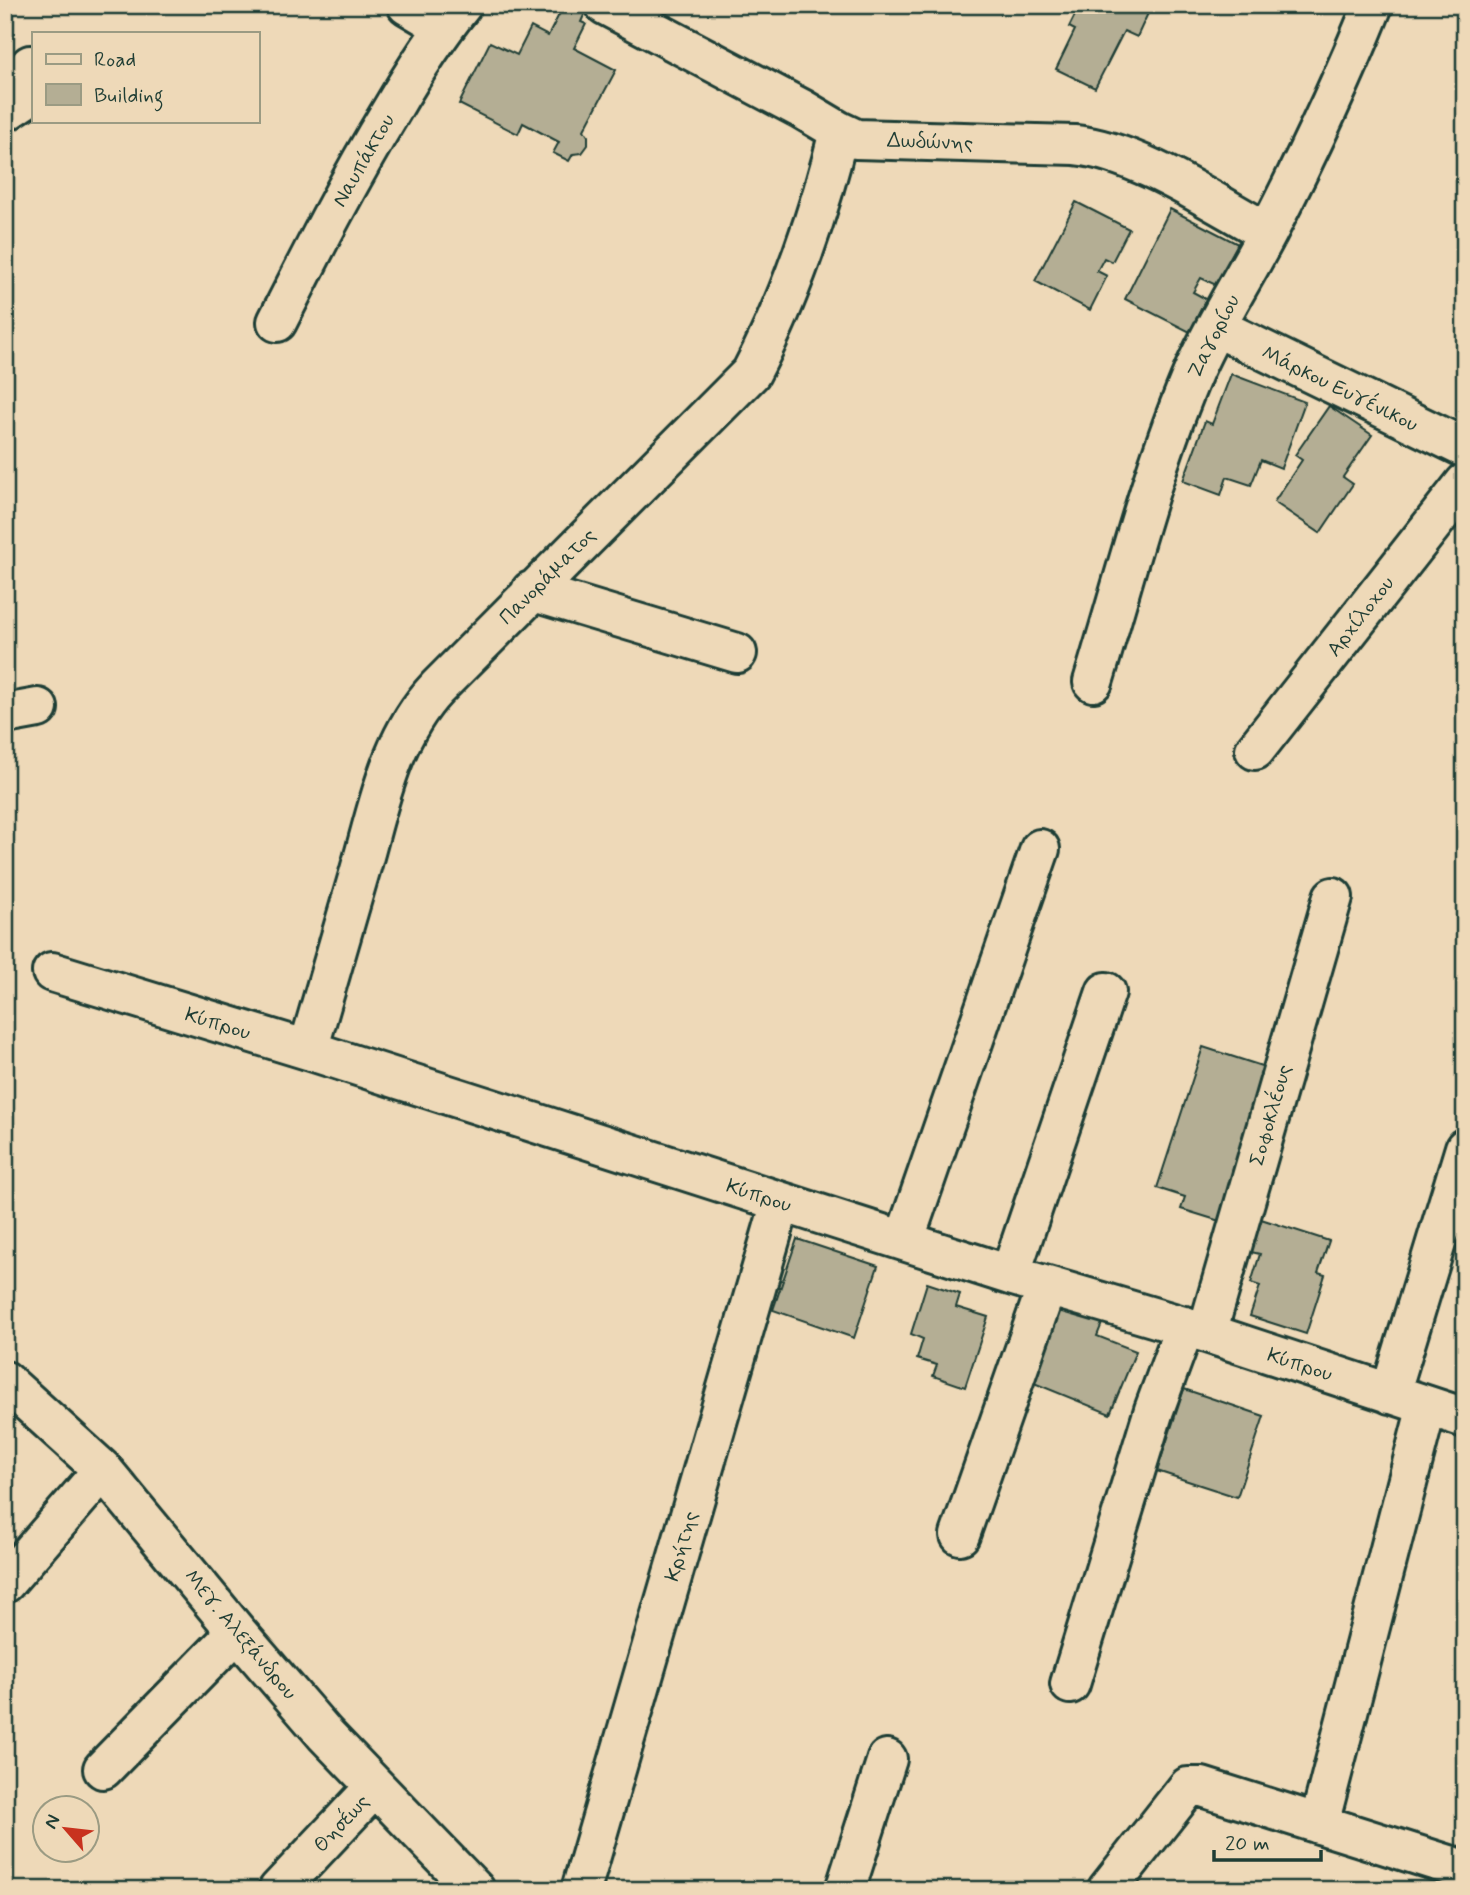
<svg xmlns="http://www.w3.org/2000/svg" width="1470" height="1895" viewBox="0 0 1470 1895" font-family="Mynerve,sans-serif">
  <style>
    .building { fill: #b4ae94; stroke: #1f3d34; stroke-width: 2 }
    .lines { fill: none; stroke-linecap: round; stroke-linejoin: round }
    .minor-casing { stroke: #1f3d34; stroke-width: 44 }
    .minor { stroke: #eed9b8; stroke-width: 38 }
    .labels { text-anchor: middle; stroke-width: 5; stroke-linejoin: round; paint-order: stroke }
    .street-label { font-size: 21px; fill: #1f3d34; stroke: #eed9b8 }
  </style>
  <rect width="100%" height="100%" fill="#eed9b8"/>
  <filter id="ink" filterUnits="userSpaceOnUse"><feTurbulence type="fractalNoise" baseFrequency=".0143" numOctaves="2"/><feDisplacementMap in="SourceGraphic" scale="14" xChannelSelector="R" yChannelSelector="G"/><feConvolveMatrix kernelMatrix="1 2 1 2 8 2 1 2 1" color-interpolation-filters="sRGB"/></filter>
  <g filter="url(#ink)">
    <path class="building" d="M 564,5 L 569,5 L 585,13 L 581,22 L 586,24 L 574,48 L 616,70 L 584,130 L 588,136 L 588,145 L 582,153 L 573,154 L 569,161 L 553,153 L 559,142 L 523,123 L 518,134 L 459,104 L 490,42 L 517,55 L 531,27 L 548,36 Z
      M 1080,5 L 1143,5 L 1150,9 L 1137,37 L 1124,31 L 1095,88 L 1056,69 L 1075,30 L 1069,27 Z
      M 1076,202 L 1129,229 L 1112,262 L 1104,258 L 1097,271 L 1107,276 L 1090,310 L 1035,281 Z
      M 1170,209 L 1238,244 L 1216,285 L 1201,278 L 1193,292 L 1206,299 L 1190,332 L 1125,299 Z
      M 1231,374 L 1305,402 L 1281,468 L 1261,460 L 1251,485 L 1227,477 L 1221,495 L 1183,481 L 1205,421 L 1212,424 Z
      M 1329,406 L 1372,435 L 1343,477 L 1353,484 L 1320,533 L 1274,502 L 1302,460 L 1295,455 Z
      M 1203,1047 L 1277,1071 L 1226,1223 L 1181,1209 L 1185,1197 L 1157,1188 Z
      M 1261,1219 L 1329,1241 L 1318,1273 L 1325,1275 L 1306,1334 L 1250,1316 L 1260,1286 L 1251,1283 L 1260,1254 L 1251,1252 Z
      M 797,1239 L 878,1266 L 854,1338 L 773,1310 Z
      M 927,1283 L 960,1294 L 956,1307 L 988,1317 L 965,1387 L 933,1376 L 937,1365 L 917,1359 L 923,1339 L 911,1334 Z
      M 1054,1302 L 1103,1321 L 1097,1336 L 1136,1351 L 1110,1414 L 1024,1379 Z
      M 1184,1389 L 1264,1416 L 1237,1497 L 1157,1471 Z"/>
    <g class="lines">
      <g class="minor-casing">
        <path id="minor" d="M 407,5 L 444,27
          M 605,5 L 802,109 L 839,131 L 856,139 L 1075,145 C 1137,151 1212,202 1267,232
          M 5,112 L 29,96 L 30,65
          M 277,322 C 313,251 349,180 391,111 C 412,75 435,38 462,5
          M 1216,327 L 1465,448
          M 531,591 L 737,653
          M 1093,682 C 1125,578 1152,467 1195,368 C 1216,321 1244,278 1268,232 C 1306,158 1342,82 1373,5
          M 5,714 L 38,708
          M 1255,750 L 1465,483
          M 52,972 L 308,1050 L 1010,1275 L 1207,1333 L 1465,1418
          M 308,1050 C 325,991 342,933 359,874 C 378,809 389,739 437,688 L 751,373 C 788,303 821,209 839,131
          M 904,1241 L 1040,849
          M 1010,1275 L 1106,992
          M 1207,1333 L 1333,897
          M 5,1381 L 103,1470 L 237,1632 L 325,1734 L 475,1890
          M 1390,1394 L 1465,1148
          M 960,1535 L 1047,1286
          M 5,1583 L 103,1470
          M 1070,1684 L 1154,1410 L 1185,1326
          M 103,1769 L 237,1632
          M 1319,1824 L 1427,1406
          M 278,1890 L 375,1787
          M 581,1890 L 781,1202
          M 845,1890 L 887,1759
          M 1107,1890 L 1188,1787 L 1202,1787 L 1465,1870"/>
      </g>
      <use href="#minor" class="minor"/>
    </g>
  </g>
  <g class="labels">
    <g class="street-label">
      <text transform="translate(930 141) rotate(2)" y="7">Δωδώνης</text>
      <text transform="translate(363 160) rotate(-60)" y="7">Ναυπάκτου</text>
      <text transform="translate(1213 336) rotate(-63)" y="7">Ζαγορίου</text>
      <text transform="translate(1340 388) rotate(26)" y="7">Μάρκου Ευγένικου</text>
      <text transform="translate(547 576) rotate(-45)" y="7">Πανοράματος</text>
      <text transform="translate(1360 616) rotate(-52)" y="7">Αρχίλοχου</text>
      <text transform="translate(218 1023) rotate(17)" y="7">Κύπρου</text>
      <text transform="translate(1270 1115) rotate(-74)" y="7">Σοφοκλέους</text>
      <text transform="translate(759 1195) rotate(18)" y="7">Κύπρου</text>
      <text transform="translate(1300 1364) rotate(18)" y="7">Κύπρου</text>
      <text transform="translate(681 1546) rotate(-74)" y="7">Κρήτης</text>
      <text transform="translate(241 1634) rotate(50)" y="7">Μεγ. Αλεξάνδρου</text>
      <text transform="translate(341 1823) rotate(-47)" y="7">Θησέως</text>
    </g>
  </g>
  <rect width="1470" height="1895" fill="none" stroke="#eed9b8" stroke-width="28"/>
  <rect x="14" y="14" width="1442" height="1867" fill="none" stroke="#1f3d34" stroke-width="2.5" filter="url(#ink)"/>
  <rect x="32" y="32" width="228" height="91" fill="#eed9b8" stroke="#9b9b83" stroke-width="2"/>
  <rect x="46" y="54" width="35" height="10" fill="#eed9b8" stroke="#9b9b83" stroke-width="2"/>
  <text x="94" y="66" font-size="21" fill="#1f3d34">Road</text>
  <rect x="46" y="84" width="35" height="21" fill="#b4ae94" stroke="#9b9b83" stroke-width="2"/>
  <text x="94" y="102" font-size="21" fill="#1f3d34">Building</text>
  <g transform="translate(66 1829) rotate(298)"><circle r="33" fill="#eed9b8" stroke="#9b9b83" stroke-width="2"/>
  <path d="M0-5L12 26L0 18L-12 26Z" fill="#c8321e"/>
  <text y="-10" font-size="19" font-weight="bold" text-anchor="middle" fill="#1f3d34">N</text>
  </g>
  <path d="M1214 1850v10h107v-10" fill="none" stroke="#1f3d34" stroke-width="3.5"/>
  <text x="1225" y="1850" font-size="21" fill="#1f3d34" stroke="#eed9b8" stroke-width="5" paint-order="stroke">20 m</text>
</svg>
